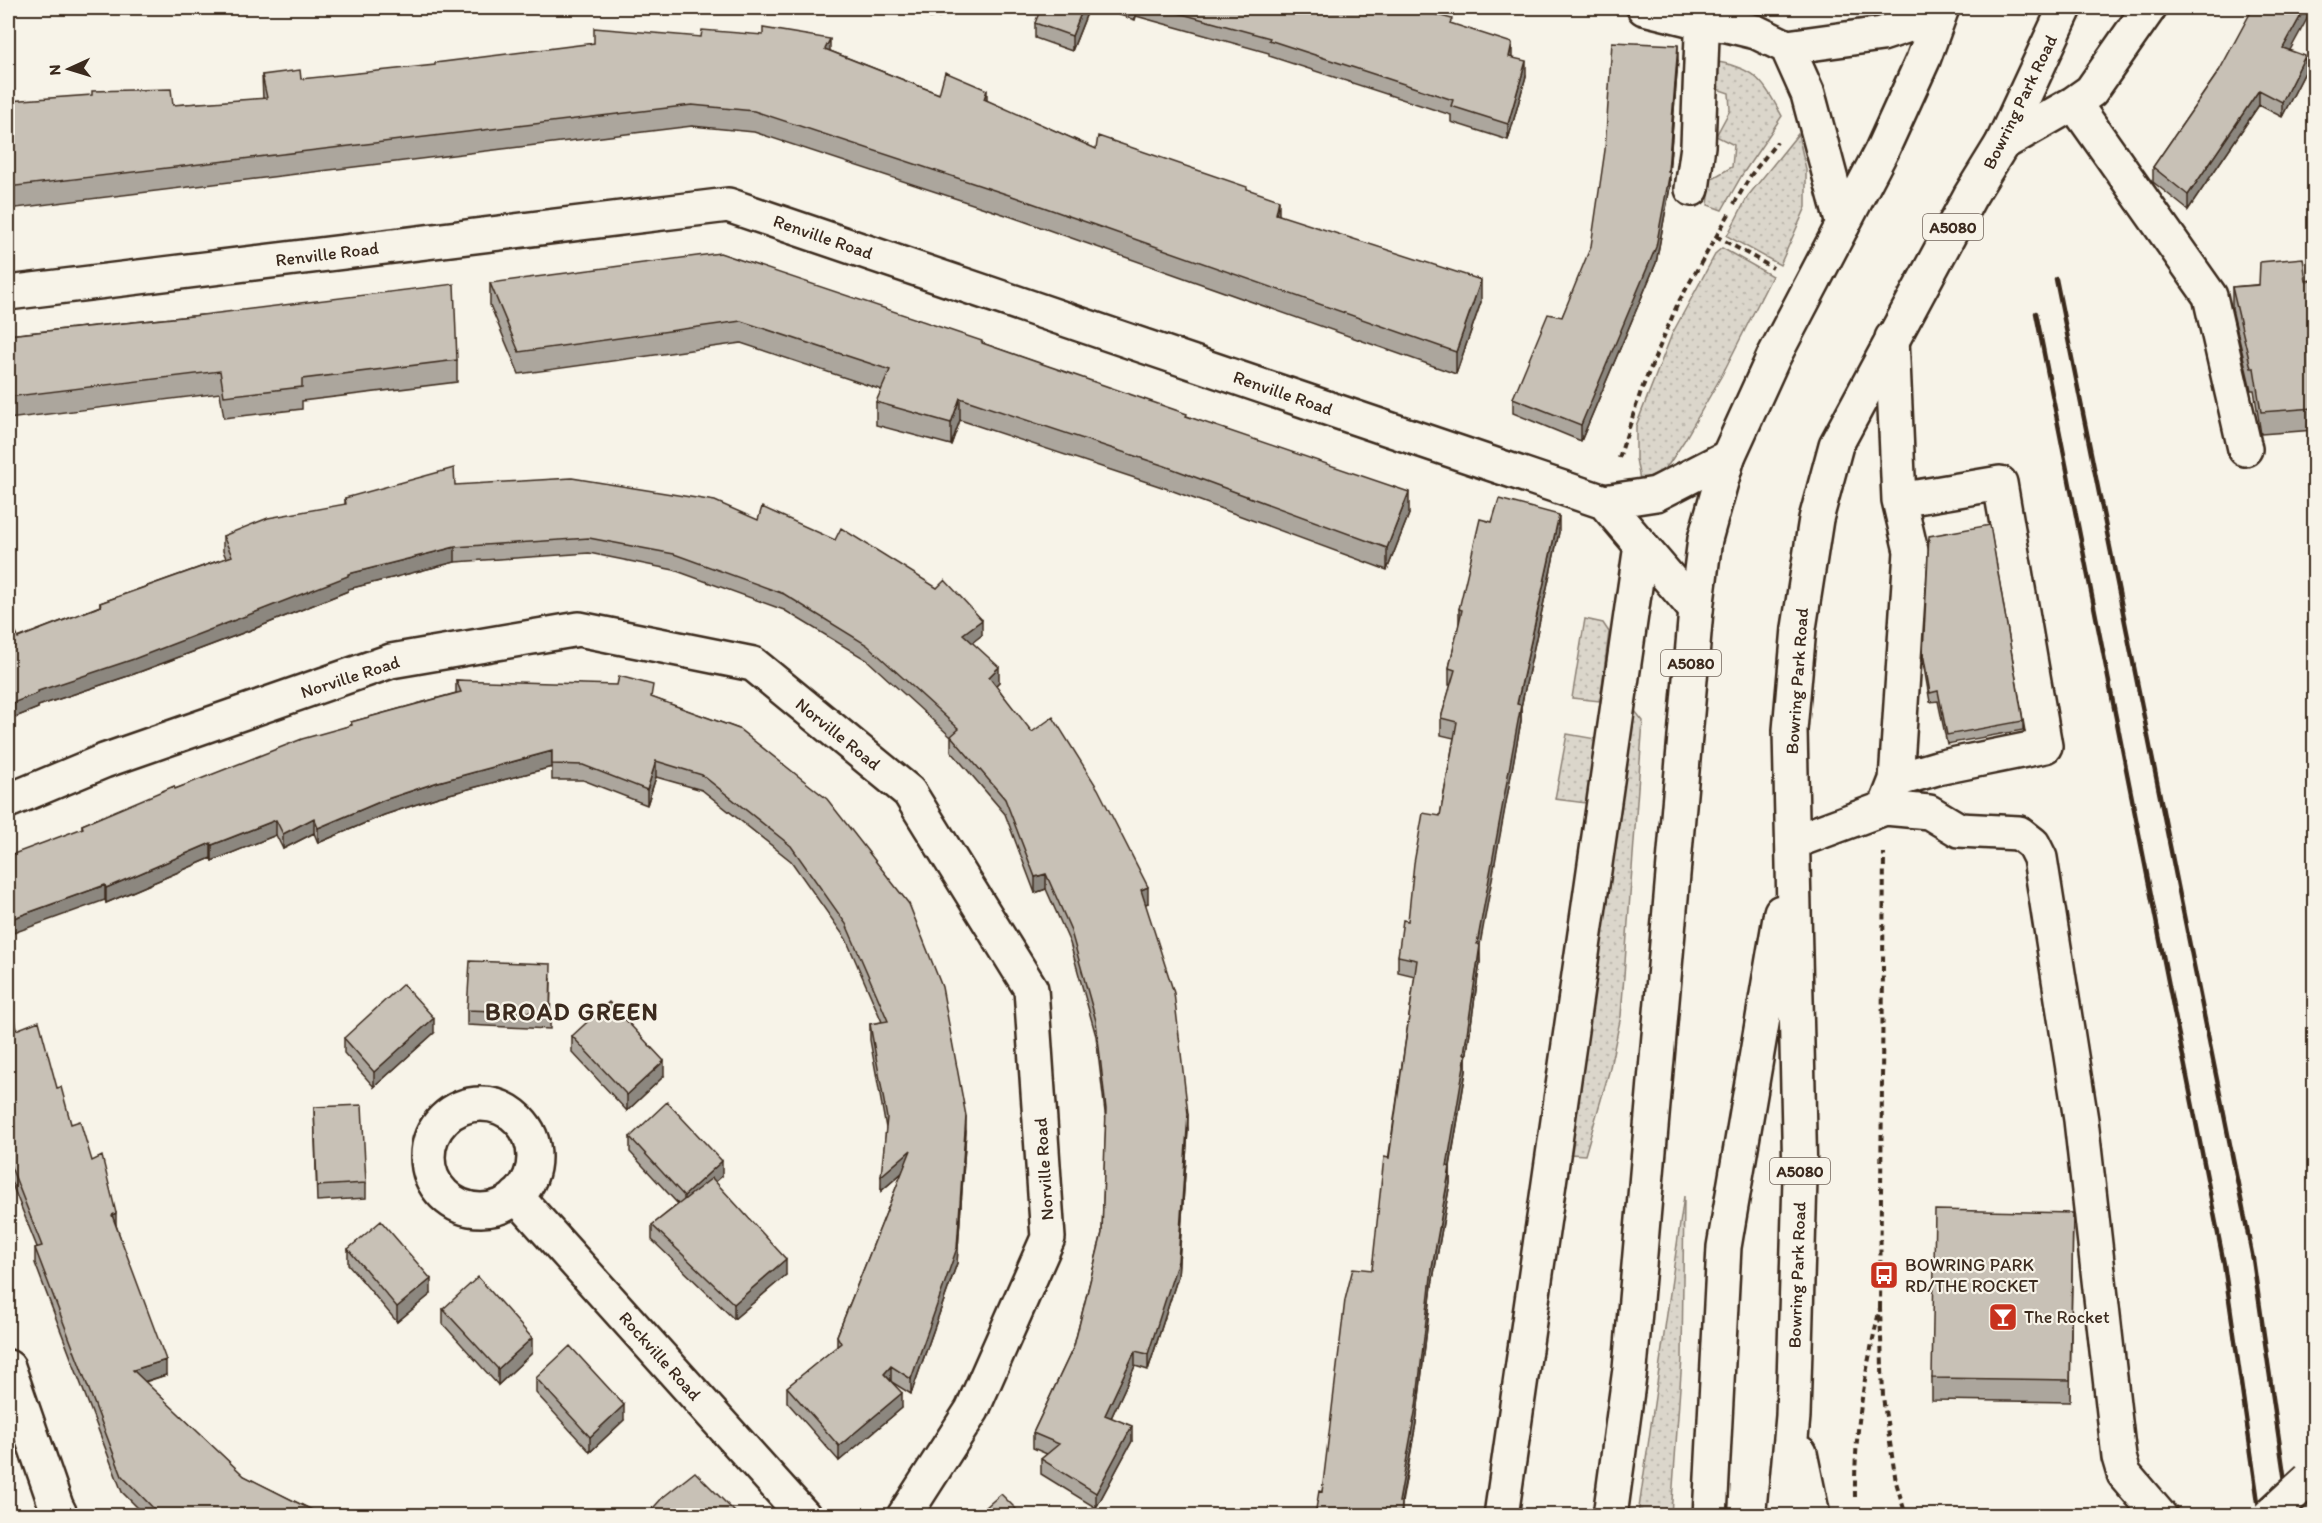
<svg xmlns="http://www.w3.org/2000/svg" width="2322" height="1523" viewBox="0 0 2322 1523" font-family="Itim,sans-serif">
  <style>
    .grass { fill: url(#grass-dots); stroke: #8b8074; stroke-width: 1.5 }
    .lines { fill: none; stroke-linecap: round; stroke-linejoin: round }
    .minor-casing { stroke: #3b2a1e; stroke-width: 38 }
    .highway-casing { stroke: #3b2a1e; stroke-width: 38 }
    .path { stroke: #3b2a1e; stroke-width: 4; stroke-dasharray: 6 4.5; stroke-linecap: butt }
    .minor { stroke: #f7f3e8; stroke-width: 33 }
    .highway { stroke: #f7f3e8; stroke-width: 33 }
    .rail { stroke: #3b2a1e; stroke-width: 4.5 }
    .highway-bridge-casing { stroke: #3b2a1e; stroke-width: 38; stroke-linecap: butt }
    .highway-bridge { stroke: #f7f3e8; stroke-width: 33 }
    .wall { fill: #aca69d; stroke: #3b2a1e; stroke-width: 1.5 }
    .shaded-wall { fill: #8c877f; stroke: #3b2a1e; stroke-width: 1.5 }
    .building { fill: #c8c1b6; stroke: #3b2a1e; stroke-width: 1.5 }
    .labels { text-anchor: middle; stroke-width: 4.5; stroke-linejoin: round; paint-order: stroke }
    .shield { fill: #f7f3e8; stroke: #73665b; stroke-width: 1.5 }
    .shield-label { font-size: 16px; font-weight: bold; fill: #3b2a1e }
    .street-label { font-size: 18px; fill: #3b2a1e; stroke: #f7f3e8 }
    .poi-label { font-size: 18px; fill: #3b2a1e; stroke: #f7f3e8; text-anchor: start }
    .district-label { font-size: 24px; font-weight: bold; letter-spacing: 1.5px; fill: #3b2a1e; stroke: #f7f3e8 }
  </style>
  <defs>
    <pattern id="grass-dots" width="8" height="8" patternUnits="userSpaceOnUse" patternTransform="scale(1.5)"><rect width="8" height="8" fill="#dbd6cb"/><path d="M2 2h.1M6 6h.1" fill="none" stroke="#bdb8ae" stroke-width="1.8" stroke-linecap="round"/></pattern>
  </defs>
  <rect width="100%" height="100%" fill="#f7f3e8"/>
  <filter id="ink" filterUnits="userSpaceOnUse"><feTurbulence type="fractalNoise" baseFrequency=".0167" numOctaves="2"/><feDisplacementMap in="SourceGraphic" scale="12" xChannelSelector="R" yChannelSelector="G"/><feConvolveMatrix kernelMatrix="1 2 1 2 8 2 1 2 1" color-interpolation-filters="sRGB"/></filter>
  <g filter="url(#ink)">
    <path class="grass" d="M 1718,62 C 1757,69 1764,83 1782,116 L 1742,175 L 1722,210 L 1708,205 L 1711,179 L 1732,167 L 1734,145 L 1716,136 L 1730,110 L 1729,93 L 1717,89 Z
      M 1798,134 L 1806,169 L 1806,207 L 1780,265 L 1727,236 L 1748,196 Z
      M 1722,248 L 1772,276 L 1722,375 L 1684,441 L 1669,464 L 1659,473 L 1640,480 L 1636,459 L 1636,426 L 1672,334 L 1716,253 Z
      M 1585,619 L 1603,623 L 1609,632 L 1600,701 L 1572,698 Z
      M 1635,711 L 1643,721 L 1621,1016 L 1609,1072 L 1585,1155 L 1570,1154 Z
      M 1567,734 L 1596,739 L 1586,803 L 1555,799 Z
      M 1684,1196 L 1682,1359 L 1671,1515 L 1638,1515 Z"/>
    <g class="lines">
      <g class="minor-casing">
        <path id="minor" d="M 1644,8 L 1701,22 L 1727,25 L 1756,32 L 1787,47
          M 1787,47 L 1808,94 L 1843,225
          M 1787,47 L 1882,34 L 1906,26 L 1942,8
          M 2074,103 L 2210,296 L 2245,449
          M 2002,144 L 2074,103 L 2091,91 L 2149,8
          M 1692,189 L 1698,146 L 1703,8
          M 8,293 L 728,205 L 1604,502 L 1656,494 L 1728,457
          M 1604,502 L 1696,610
          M 1896,780 L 1937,768 L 2045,746 L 2000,483 L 1899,500
          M 8,801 L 104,761 L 391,661 L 579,629 L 753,664 L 909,792 L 1031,989 L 1048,1238 L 972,1410 L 904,1516
          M 1885,808 L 1929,812 L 1959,830 L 2019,833 L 2033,844 L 2040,858 L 2081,1120 L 2119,1457 L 2124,1474 L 2160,1516
          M 1793,842 L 1885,808 L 1896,780 L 1911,551 L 1899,500 L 1892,338
          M428 1157a53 53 0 1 1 106 0a53 53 0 1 1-106 0Z
          M 516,1196 L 804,1516
          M 8,1367 L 56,1506 L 61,1516
          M 1501,1516 L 1641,545"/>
      </g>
      <g class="highway-casing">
        <path id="highway" d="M 1800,1453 L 1813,1516
          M 1610,1516 L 1630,1369 L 1696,610 L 1705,539 L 1728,457 L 1773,358 L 1882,150 L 1923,60 L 1942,8
          M 1710,1516 L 1724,1247 L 1781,912
          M 1784,1516 L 1793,1416 L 1800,1179 L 1790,730 L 1799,628 L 1816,519 L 1836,445 L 1970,196 L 2002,144 L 2065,8"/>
      </g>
      <path class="path" d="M 1734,204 L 1751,175 L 1777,142
        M 1716,236 L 1773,268
        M 1619,458 L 1641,391 L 1678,303 L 1729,214
        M 1880,1308 L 1884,853
        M 1855,1497 C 1854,1432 1865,1371 1880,1308 L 1883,1397 L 1896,1482 L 1906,1516"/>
      <use href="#minor" class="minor"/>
      <use href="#highway" class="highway"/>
      <path class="rail" d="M 2056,279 L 2253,1259 L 2290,1516
        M 2036,313 L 2224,1264 L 2260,1516"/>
      <g class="highway-bridge-casing">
        <path id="highway-bridge" d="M 2269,1516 L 2309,1479"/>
      </g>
      <use href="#highway-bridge" class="highway-bridge"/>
    </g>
    <path class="wall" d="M 928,8 L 998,8 L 930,18 Z
      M 1087,8 L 1087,13 L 1072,51 L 1035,38 L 1035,23 Z
      M 1098,8 L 1412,8 L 1452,24 L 1512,58 L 1526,76 L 1508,140 L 1451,122 L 1451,115 L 1269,56 L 1269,53 L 1136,16 L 1135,20 Z
      M 830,51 L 939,94 L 987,101 L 1096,149 L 1247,189 L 1279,215 L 1481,302 L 1456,374 L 1012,217 L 754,132 L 692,126 L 8,209 L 8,101 L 173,105 L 263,99 L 262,75 L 301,79 Z
      M 2290,51 L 2305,72 L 2282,117 L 2259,105 L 2188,210 L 2153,182 L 2153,167 L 2219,71 Z
      M 1678,60 L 1669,172 L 1670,187 L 1656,263 L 1581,441 L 1513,413 L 1513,398 L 1562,317 Z
      M 2314,280 L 2314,430 L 2261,434 L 2254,390 L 2251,390 L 2232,309 L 2232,287 Z
      M 490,283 L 982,343 L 1187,416 L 1409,514 L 1387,570 L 1165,488 L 960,420 L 951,445 L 876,425 L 876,402 L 882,390 L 741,343 L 519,374 L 490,305 Z
      M 202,315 L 457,360 L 457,382 L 302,401 L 302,409 L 224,418 L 220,393 L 8,419 L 8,335 Z
      M 455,485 L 982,635 L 972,642 L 999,682 L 996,685 L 1148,903 L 1145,904 L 1188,1129 L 1178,1276 L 1148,1370 L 1135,1366 L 1111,1418 L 1132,1441 L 1096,1508 L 1041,1474 L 1041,1459 L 1047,1454 L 1033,1448 L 1033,1433 L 1074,1346 L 1102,1233 L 1106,1121 L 1096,1036 L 1070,943 L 1046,889 L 1035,893 L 1005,814 L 951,751 L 951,737 L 867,660 L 784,610 L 674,570 L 589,553 L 455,562 L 348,589 L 348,591 L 256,628 L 134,674 L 38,706 L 38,708 L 8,720 L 8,624 L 18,638 L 100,606 L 100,603 L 226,558 L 223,551 L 223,536 L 345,505 L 345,498 Z
      M 1492,522 L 1559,532 L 1521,707 L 1521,721 L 1479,945 L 1480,962 L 1466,1059 L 1466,1071 L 1450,1167 L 1450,1183 L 1432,1285 L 1416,1423 L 1402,1502 L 1402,1515 L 1322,1492 L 1372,1270 L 1415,976 L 1398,972 L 1398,956 L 1440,816 L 1454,738 L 1441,735 L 1441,718 L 1451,685 L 1449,685 L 1449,668 L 1459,625 L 1459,609 Z
      M 1923,653 L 2023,721 L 2023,730 L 1947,744 L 1938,701 L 1930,702 L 1923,662 Z
      M 456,680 L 653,698 L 739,729 L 966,1131 L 957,1263 L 911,1394 L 892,1382 L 902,1408 L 839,1461 L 787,1402 L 787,1387 L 837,1347 L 837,1336 L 902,1173 L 881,1191 L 886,1128 L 870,1040 L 870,1024 L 882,1022 L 846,939 L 791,861 L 702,790 L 656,777 L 647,805 L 583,780 L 552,780 L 552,767 L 438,797 L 384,815 L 318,843 L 314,833 L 283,849 L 276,835 L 212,861 L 211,858 L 106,903 L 82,828 L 82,825 L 175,789 L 351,725 L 351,722 L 456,693 Z
      M 551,979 L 550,1029 L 467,1025 L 467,1010 Z
      M 8,1021 L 16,1030 L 57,1088 L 71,1124 L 92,1161 L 116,1225 L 166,1375 L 145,1382 L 244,1476 L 322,1515 L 145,1515 L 122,1492 L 35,1263 L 35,1248 L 37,1247 L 8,1174 Z
      M 434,1033 L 374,1087 L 344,1053 L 344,1038 Z
      M 572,1036 L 664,1076 L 627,1111 L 572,1052 Z
      M 314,1107 L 366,1183 L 366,1198 L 317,1201 Z
      M 630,1137 L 722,1176 L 715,1182 L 786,1275 L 734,1319 L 652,1240 L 652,1225 L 678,1204 L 630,1152 Z
      M 2073,1213 L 2070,1402 L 1932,1400 L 1932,1378 Z
      M 348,1249 L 431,1294 L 397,1322 L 348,1264 Z
      M 443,1309 L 532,1353 L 498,1385 L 443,1324 Z
      M 536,1378 L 624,1420 L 590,1452 L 536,1393 Z"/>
    <path class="shaded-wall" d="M 1083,8 L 1087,8 L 1087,13 L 1072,51 L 1072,36 Z
      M 1135,8 L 1136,8 L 1136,16 L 1135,20 Z
      M 2305,8 L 2313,8 L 2283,63 L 2283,48 Z
      M 830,39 L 830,60 L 825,49 Z
      M 1512,43 L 1512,59 L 1509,57 Z
      M 1678,45 L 1678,60 L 1668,187 L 1668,171 Z
      M 2305,56 L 2305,72 L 2282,117 L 2282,102 Z
      M 1526,61 L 1526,76 L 1508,140 L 1508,124 Z
      M 987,90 L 987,112 L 984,99 Z
      M 2259,90 L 2259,105 L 2188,210 L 2188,195 Z
      M 1670,172 L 1670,187 L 1656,263 L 1581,441 L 1581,425 Z
      M 1279,200 L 1279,222 L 1276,214 Z
      M 1481,280 L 1481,302 L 1456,374 L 1456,352 Z
      M 960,398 L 960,420 L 951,445 L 951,423 Z
      M 1409,492 L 1409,514 L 1387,570 L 1387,548 Z
      M 1559,515 L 1559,532 L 1521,707 L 1521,721 L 1477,961 L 1477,944 L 1517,704 Z
      M 455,547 L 455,562 L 348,589 L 348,591 L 256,628 L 134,674 L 38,706 L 38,708 L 8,720 L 8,705 L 38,691 L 348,574 Z
      M 982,620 L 982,635 L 963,650 L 963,634 Z
      M 999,667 L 999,682 L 989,692 L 989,677 Z
      M 552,751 L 552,767 L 438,797 L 384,815 L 318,843 L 318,828 L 384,800 L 438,782 Z
      M 656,761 L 656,777 L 647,805 L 647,790 Z
      M 314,818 L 314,833 L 283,849 L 283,834 Z
      M 276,820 L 276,835 L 212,861 L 212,845 Z
      M 211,843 L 211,858 L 106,903 L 106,888 Z
      M 1046,874 L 1046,889 L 1035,893 L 1035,877 Z
      M 105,885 L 105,900 L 8,935 L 8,920 Z
      M 1148,887 L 1148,903 L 1141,906 L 1141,890 Z
      M 1480,945 L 1480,962 L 1466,1059 L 1466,1071 L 1447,1183 L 1447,1166 Z
      M 434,1018 L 434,1033 L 374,1087 L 374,1072 Z
      M 664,1061 L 664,1076 L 627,1111 L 627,1095 Z
      M 1188,1114 L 1188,1129 L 1178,1276 L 1148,1370 L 1148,1354 Z
      M 966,1116 L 966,1131 L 957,1263 L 911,1394 L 911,1379 Z
      M 911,1150 L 911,1165 L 881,1191 L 881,1176 Z
      M 722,1161 L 722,1176 L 684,1211 L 684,1196 Z
      M 1450,1167 L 1450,1183 L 1432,1285 L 1416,1423 L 1399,1515 L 1399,1502 L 1432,1268 Z
      M 116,1213 L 116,1228 L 112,1215 Z
      M 786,1259 L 786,1275 L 734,1319 L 734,1304 Z
      M 431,1279 L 431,1294 L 397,1322 L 397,1307 Z
      M 532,1338 L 532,1353 L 498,1385 L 498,1369 Z
      M 1135,1351 L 1135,1366 L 1105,1431 L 1105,1415 Z
      M 166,1360 L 166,1375 L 133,1385 L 133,1370 Z
      M 891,1366 L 891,1381 L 884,1374 Z
      M 902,1393 L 902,1408 L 839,1461 L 839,1446 Z
      M 624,1405 L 624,1420 L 590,1452 L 590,1437 Z
      M 1132,1426 L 1132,1441 L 1096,1508 L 1096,1493 Z"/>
    <path class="building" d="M 1041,8 L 1083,8 L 1072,36 L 1035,23 Z
      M 1160,8 L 1412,8 L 1452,19 L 1450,23 L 1512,43 L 1509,57 L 1526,61 L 1508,124 L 1451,106 L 1453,100 L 1269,40 L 1270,38 Z
      M 2253,8 L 2305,8 L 2283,48 L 2305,56 L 2282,102 L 2259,90 L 2188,195 L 2153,167 L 2219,71 Z
      M 594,28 L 701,37 L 702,30 L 763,35 L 763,28 L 830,39 L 825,49 L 939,94 L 945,72 L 987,90 L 984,99 L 1096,149 L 1098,136 L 1247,187 L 1247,189 L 1279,200 L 1276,214 L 1481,280 L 1456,352 L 1012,196 L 754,111 L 692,105 L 8,187 L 8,101 L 92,95 L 92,91 L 171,89 L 173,105 L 267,98 L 262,75 L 300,70 L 301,79 L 435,65 L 435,63 L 594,43 Z
      M 1612,42 L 1678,45 L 1668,171 L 1670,172 L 1656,247 L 1581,425 L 1513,398 L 1548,314 L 1562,317 L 1591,246 L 1605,150 Z
      M 720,253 L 982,341 L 982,343 L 1187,414 L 1186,416 L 1409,492 L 1387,548 L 1165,466 L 960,398 L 951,423 L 876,402 L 890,370 L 741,321 L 519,352 L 490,283 Z
      M 2303,258 L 2306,281 L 2314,280 L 2314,408 L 2261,412 L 2254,368 L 2251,368 L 2232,287 L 2259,285 L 2260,262 Z
      M 454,284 L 457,360 L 302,379 L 302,387 L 224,396 L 220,371 L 8,397 L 8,335 L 202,315 Z
      M 454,468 L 455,485 L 572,478 L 715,501 L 758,520 L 762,507 L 835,540 L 841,528 L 937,588 L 945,580 L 982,620 L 963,634 L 999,667 L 989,677 L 1032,732 L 1053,717 L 1098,789 L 1148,887 L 1141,890 L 1174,993 L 1188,1114 L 1178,1261 L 1148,1354 L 1135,1351 L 1105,1415 L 1132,1426 L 1096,1493 L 1041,1459 L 1059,1444 L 1033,1433 L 1074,1346 L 1102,1233 L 1106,1109 L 1096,1021 L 1070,928 L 1046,874 L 1035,877 L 1005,799 L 951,736 L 959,729 L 867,645 L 784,594 L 674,554 L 589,538 L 455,547 L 348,574 L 348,576 L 256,612 L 134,659 L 38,691 L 38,693 L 8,705 L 8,624 L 12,622 L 18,638 L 101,606 L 100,603 L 232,556 L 223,536 L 268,518 L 346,504 L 345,498 Z
      M 1499,499 L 1559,515 L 1517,704 L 1521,705 L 1477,944 L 1480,945 L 1464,1054 L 1466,1054 L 1447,1166 L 1450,1167 L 1432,1268 L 1416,1407 L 1399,1502 L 1402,1502 L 1401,1515 L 1315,1515 L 1319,1491 L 1322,1492 L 1345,1300 L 1353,1268 L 1372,1270 L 1384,1157 L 1389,1158 L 1417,960 L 1398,956 L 1403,920 L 1408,921 L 1414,863 L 1423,813 L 1440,816 L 1457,722 L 1441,718 L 1455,670 L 1449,668 L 1462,610 L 1459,609 L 1480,519 L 1492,522 Z
      M 1990,525 L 2023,721 L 1947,735 L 1938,691 L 1930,693 L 1923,653 L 1929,536 Z
      M 619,676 L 653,685 L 651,697 L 739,729 L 827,799 L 909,904 L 942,987 L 966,1116 L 957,1248 L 911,1379 L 891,1366 L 884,1374 L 902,1393 L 839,1446 L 787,1387 L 841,1343 L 837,1336 L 911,1150 L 881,1176 L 887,1118 L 870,1024 L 888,1021 L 846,924 L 791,846 L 702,775 L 656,761 L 647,790 L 583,765 L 552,764 L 552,751 L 438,782 L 384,800 L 318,828 L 314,818 L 283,834 L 276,820 L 212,845 L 211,843 L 106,888 L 105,885 L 8,920 L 8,856 L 83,828 L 82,825 L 174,786 L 175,789 L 302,739 L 352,725 L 351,722 L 461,692 L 456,680 L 617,685 Z
      M 470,961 L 551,964 L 550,1013 L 467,1010 Z
      M 403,984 L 434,1018 L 374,1072 L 344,1038 Z
      M 609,1002 L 664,1061 L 627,1095 L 572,1036 Z
      M 14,1018 L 16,1030 L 39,1021 L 57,1088 L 61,1087 L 71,1124 L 80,1121 L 92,1161 L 102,1156 L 116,1213 L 112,1215 L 166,1360 L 133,1370 L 244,1476 L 322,1515 L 160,1515 L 122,1476 L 35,1248 L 42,1246 L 8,1159 L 8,1021 Z
      M 667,1102 L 722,1161 L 684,1196 L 630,1137 Z
      M 362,1105 L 366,1183 L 317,1186 L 314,1107 Z
      M 712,1178 L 786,1259 L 734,1304 L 652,1225 Z
      M 1935,1210 L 2073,1213 L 2070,1380 L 1932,1378 Z
      M 381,1221 L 431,1279 L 397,1307 L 348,1249 Z
      M 478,1277 L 532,1338 L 498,1369 L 443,1309 Z
      M 570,1346 L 624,1405 L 590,1437 L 536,1378 Z
      M 695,1472 L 738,1515 L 647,1515 L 662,1498 Z
      M 1001,1494 L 1022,1515 L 977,1515 Z"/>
  </g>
  <defs>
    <g id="bus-square" transform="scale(1.5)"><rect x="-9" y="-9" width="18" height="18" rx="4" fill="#c8321e" stroke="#f7f3e8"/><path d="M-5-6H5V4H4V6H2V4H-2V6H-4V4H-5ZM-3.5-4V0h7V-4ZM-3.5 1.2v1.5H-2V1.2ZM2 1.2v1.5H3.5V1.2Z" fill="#fff"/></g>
    <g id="bar-square" transform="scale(1.5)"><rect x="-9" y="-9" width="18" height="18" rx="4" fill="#c8321e" stroke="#f7f3e8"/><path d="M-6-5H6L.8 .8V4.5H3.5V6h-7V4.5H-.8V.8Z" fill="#fff"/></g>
  </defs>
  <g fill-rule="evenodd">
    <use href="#bus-square" x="1884" y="1275"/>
    <use href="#bar-square" x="2003" y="1317"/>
  </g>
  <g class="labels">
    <g class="shield">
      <rect x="1923" y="214" width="60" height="26" rx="4.5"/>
      <rect x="1661" y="650" width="60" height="26" rx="4.5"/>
      <rect x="1770" y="1158" width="60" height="26" rx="4.5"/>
    </g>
    <g class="shield-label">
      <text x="1953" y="233">A5080</text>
      <text x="1691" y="669">A5080</text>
      <text x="1800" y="1177">A5080</text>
    </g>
    <g class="street-label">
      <text transform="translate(2020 102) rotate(-64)" y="6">Bowring Park Road</text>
      <text transform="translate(823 237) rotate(19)" y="6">Renville Road</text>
      <text transform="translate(327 254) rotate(-7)" y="6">Renville Road</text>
      <text transform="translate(1283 393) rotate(19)" y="6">Renville Road</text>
      <text transform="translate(350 677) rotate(-18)" y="6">Norville Road</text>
      <text transform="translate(1797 681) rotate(-86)" y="6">Bowring Park Road</text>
      <text transform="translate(838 734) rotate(39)" y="6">Norville Road</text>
      <text transform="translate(1044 1169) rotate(-94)" y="6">Norville Road</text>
      <text transform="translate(1797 1275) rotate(-88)" y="6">Bowring Park Road</text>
      <text transform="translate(660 1356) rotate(48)" y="6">Rockville Road</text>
    </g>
    <g class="poi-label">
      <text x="1905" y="1271">BOWRING PARK<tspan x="1905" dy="21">RD/THE ROCKET</tspan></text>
      <text x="2024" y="1323">The Rocket</text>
    </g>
    <g class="district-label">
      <text x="572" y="1020">BROAD GREEN</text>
    </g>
  </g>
  <rect width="2322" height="1523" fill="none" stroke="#f7f3e8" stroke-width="30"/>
  <rect x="15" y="15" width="2292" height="1493" fill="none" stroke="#3b2a1e" stroke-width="2" filter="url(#ink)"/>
  <g transform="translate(69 69) rotate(266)" stroke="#f7f3e8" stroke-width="4.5" paint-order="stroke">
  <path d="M0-4.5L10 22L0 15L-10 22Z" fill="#3b2a1e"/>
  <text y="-9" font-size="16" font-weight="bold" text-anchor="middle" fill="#3b2a1e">N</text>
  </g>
</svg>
